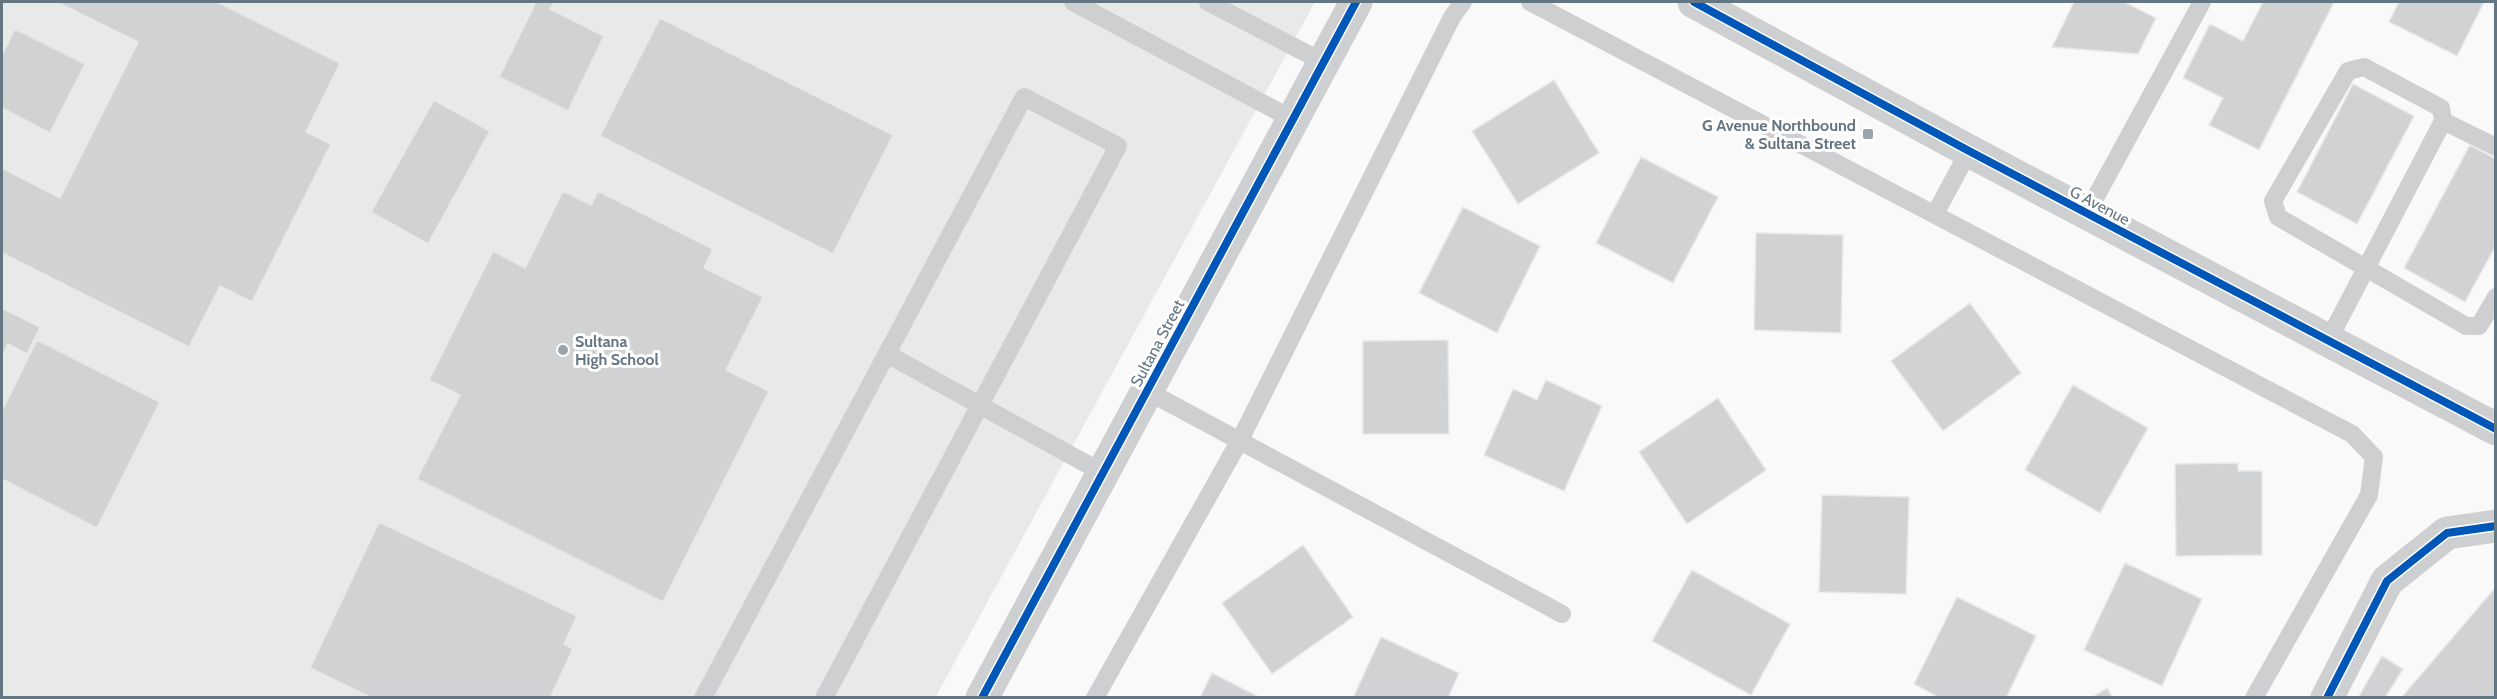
<svg xmlns="http://www.w3.org/2000/svg" width="2497" height="699" viewBox="0 0 2497 699" font-family="Cabin,sans-serif">
  <style>
    .built { fill: #e8e9e9 }
    .building { fill: #d0d2d3; stroke: #e8e8e8; stroke-width: 1.5 }
    .lines { fill: none; stroke-linecap: round; stroke-linejoin: round }
    .service { stroke: #cecfd0; stroke-width: 18 }
    .minor { stroke: #cecfd0; stroke-width: 33 }
    .tertiary { stroke: #cecfd0; stroke-width: 33 }
    .cycleway-casing { stroke: #fff; stroke-width: 11 }
    .cycleway { stroke: #0057b8; stroke-width: 8 }
    .poi-dot { fill: #99a4ac; stroke: #fff; stroke-width: 2 }
    .labels { text-anchor: middle; stroke-width: 6; stroke-linejoin: round; paint-order: stroke }
    .poi-label { font-size: 16px; font-weight: bold; fill: #657683; stroke: #fff; text-anchor: end }
    .street-label { font-size: 16px; fill: #657683; stroke: #fff }
  </style>
  <rect width="100%" height="100%" fill="#f9f9f9"/>
  <path class="built" d="M 2,2 L 1315,2 L 935,698 L 2,697 Z"/>
  <path class="building" d="M 57,2 L 217,2 L 340,63 L 306,132 L 331,144 L 252,302 L 220,286 L 189,347 L 2,253 L 2,168 L 60,198 L 138,42 Z
    M 536,2 L 554,2 L 550,9 L 604,36 L 568,111 L 499,77 Z
    M 2074,2 L 2124,2 L 2156,18 L 2138,54 L 2052,47 Z
    M 2263,2 L 2334,2 L 2259,150 L 2209,125 L 2223,98 L 2183,78 L 2210,24 L 2243,41 Z
    M 2399,2 L 2484,2 L 2457,56 L 2389,22 Z
    M 660,18 L 893,135 L 833,254 L 600,136 Z
    M 15,29 L 85,64 L 50,133 L 2,108 L 2,55 Z
    M 1554,80 L 1599,153 L 1518,204 L 1472,131 Z
    M 2353,84 L 2414,116 L 2357,224 L 2297,192 Z
    M 434,100 L 490,131 L 428,244 L 371,212 Z
    M 2470,145 L 2496,159 L 2496,245 L 2465,302 L 2404,268 Z
    M 1641,157 L 1718,197 L 1673,283 L 1596,243 Z
    M 563,191 L 591,205 L 598,191 L 713,249 L 704,268 L 763,297 L 726,370 L 769,391 L 663,602 L 417,479 L 460,395 L 429,380 L 493,251 L 525,268 Z
    M 1463,207 L 1540,246 L 1497,333 L 1419,293 Z
    M 1756,233 L 1843,235 L 1841,333 L 1754,330 Z
    M 1970,303 L 2021,373 L 1943,431 L 1891,361 Z
    M 2,308 L 40,327 L 27,354 L 8,344 L 2,356 Z
    M 37,340 L 160,402 L 97,528 L 2,479 L 2,411 Z
    M 1448,340 L 1449,434 L 1363,434 L 1363,341 Z
    M 1546,380 L 1602,406 L 1564,491 L 1484,455 L 1513,389 L 1537,400 Z
    M 2073,385 L 2148,428 L 2100,513 L 2025,470 Z
    M 1718,398 L 1766,470 L 1687,524 L 1639,452 Z
    M 2238,463 L 2238,471 L 2262,471 L 2262,555 L 2176,556 L 2175,464 Z
    M 1822,495 L 1909,497 L 1906,594 L 1819,592 Z
    M 379,522 L 577,616 L 564,644 L 573,649 L 550,698 L 372,698 L 310,668 Z
    M 1303,545 L 1353,617 L 1272,674 L 1222,603 Z
    M 2125,563 L 2202,599 L 2162,686 L 2084,650 Z
    M 1692,570 L 1790,624 L 1751,695 L 1652,641 Z
    M 2495,588 L 2496,698 L 2401,698 Z
    M 1957,597 L 2036,636 L 2006,698 L 1940,698 L 1914,684 Z
    M 1381,637 L 1459,673 L 1448,698 L 1353,698 Z
    M 2382,656 L 2403,669 L 2385,698 L 2358,698 Z
    M 1212,673 L 1261,698 L 1200,698 Z
    M 2107,688 L 2113,698 L 2091,698 Z"/>
  <g class="lines">
    <path class="service" d="M 1073,2 L 1292,119
      M 1208,2 L 1323,62
      M 1530,2 L 2352,434 L 2374,457 L 2369,495 L 2254,698
      M 2443,121 L 2496,147
      M 2087,213 L 2202,2
      M 1935,214 L 1969,151
      M 2328,341 L 2443,121 L 2441,108 L 2364,67 L 2348,71 L 2273,201 L 2278,217 L 2466,326 L 2479,326 L 2496,297
      M 887,354 L 1103,473
      M 1147,391 L 1562,614
      M 703,698 L 1024,97 L 1118,146 L 824,698
      M 1095,698 L 1240,440 L 1452,17 L 1463,2"/>
    <path class="minor" d="M 2327,698 L 2387,581 L 2447,533 L 2496,526"/>
    <path class="tertiary" d="M 1694,2 L 1969,151 L 2496,429
      M 982,698 L 1356,2"/>
    <g class="cycleway-casing">
      <path id="cycleway" d="M 1694,2 L 1969,151 L 2496,429
        M 982,698 L 1356,2
        M 2327,698 L 2387,581 L 2447,533 L 2496,526"/>
    </g>
    <use href="#cycleway" class="cycleway"/>
  </g>
  <g class="poi-dot">
    <rect x="1862" y="128" width="12" height="12" rx="3"/>
    <circle cx="563" cy="350" r="6"/>
  </g>
  <g class="labels">
    <g class="poi-label">
      <text x="1856" y="131">G Avenue Northbound<tspan x="1856" dy="18">&amp; Sultana Street</tspan></text>
      <text x="575" y="347" text-anchor="start">Sultana<tspan x="575" dy="18">High School</tspan></text>
    </g>
    <g class="street-label">
      <text transform="translate(2100 205) rotate(28)" y="6">G Avenue</text>
      <text transform="translate(1157 343) rotate(-62)" y="6">Sultana Street</text>
    </g>
  </g>
  <rect width="2497" height="699" fill="none" stroke="#657683" stroke-width="6"/>
</svg>
